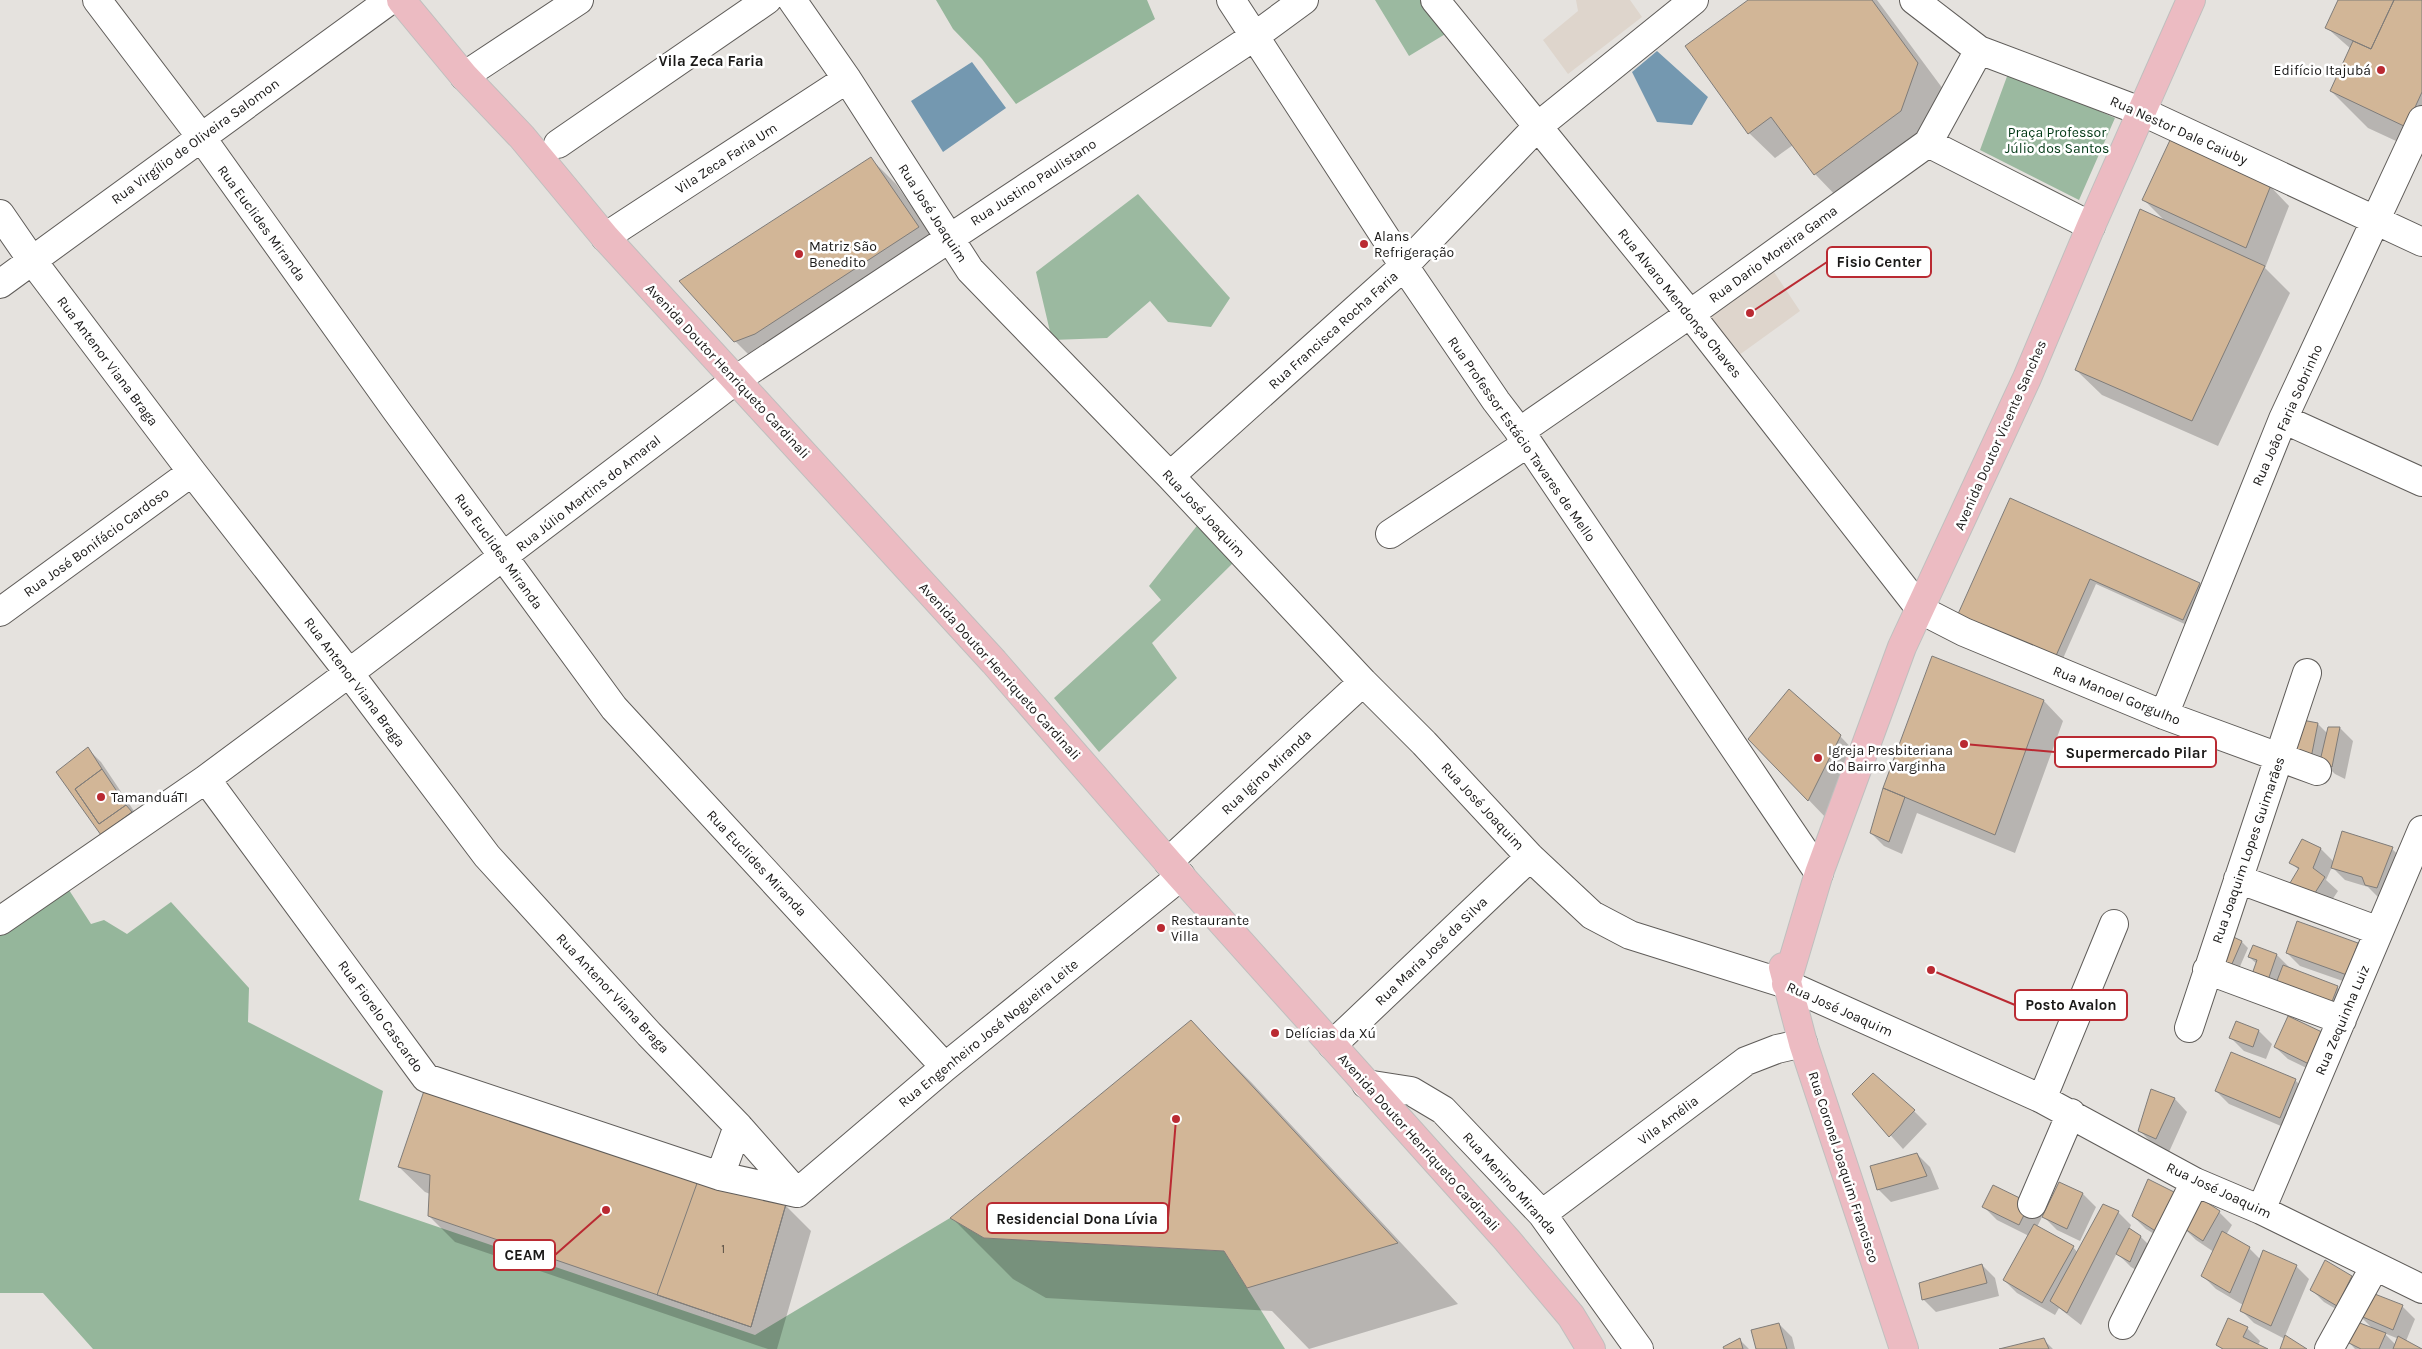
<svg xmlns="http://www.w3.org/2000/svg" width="2422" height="1349" viewBox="0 0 2422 1349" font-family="Karla,sans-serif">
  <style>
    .built { fill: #ded5cc }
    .green { fill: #9bb9a0 }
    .forest { fill: #95b69b }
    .water { fill: #7498b0 }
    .shadow { fill: #0003; fill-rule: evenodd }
    .building { fill: #d2b697; stroke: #7f7c79 }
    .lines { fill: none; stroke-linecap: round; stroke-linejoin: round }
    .minor-casing { stroke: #5f5c59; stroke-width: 30 }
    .major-casing { stroke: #bfbfbe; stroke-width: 30 }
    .minor { stroke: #fff; stroke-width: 28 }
    .major { stroke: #ecbbc2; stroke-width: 28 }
    .poi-dot { fill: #ba2a32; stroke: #fff; stroke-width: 2 }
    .labels { text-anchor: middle; stroke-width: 5; stroke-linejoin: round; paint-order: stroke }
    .number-label { font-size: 11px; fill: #484038 }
    .poi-label { font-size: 14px; fill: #1a1918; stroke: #fff; text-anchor: start }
    .street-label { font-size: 14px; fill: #1a1918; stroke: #fff }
    .park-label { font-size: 14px; fill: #003815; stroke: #fff }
    .neighbourhood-label { font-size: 15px; font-weight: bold; fill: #1a1918; stroke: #fff }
    .leader { fill: none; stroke: #ba2a32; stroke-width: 2 }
    .callout-dot { fill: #ba2a32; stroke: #fff; stroke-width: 2 }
    .callout { fill: #fff; stroke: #ba2a32; stroke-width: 2 }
    .callout-label { font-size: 15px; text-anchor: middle; font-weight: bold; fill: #1a1918 }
  </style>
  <rect width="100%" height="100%" fill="#e5e2de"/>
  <path class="built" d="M 1576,0 L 1630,0 L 1642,17 L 1568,74 L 1543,40 L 1578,11 Z
    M 1774,272 L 1800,311 L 1735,358 L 1700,315 Z"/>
  <path class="green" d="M 1375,0 L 1421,0 L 1447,33 L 1409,56 Z
    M 2009,71 L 2115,118 L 2079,200 L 1980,150 Z
    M 1138,194 L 1230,298 L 1211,327 L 1168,322 L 1150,301 L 1107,338 L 1052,340 L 1036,272 Z
    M 1200,522 L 1234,562 L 1152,643 L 1177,678 L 1099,752 L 1054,698 L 1161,600 L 1149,586 Z"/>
  <path class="forest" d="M 936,0 L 1147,0 L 1155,19 L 1016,104 L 982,59 L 953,29 Z
    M 69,890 L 91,924 L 104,920 L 127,934 L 171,902 L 249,988 L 248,1022 L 383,1091 L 359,1200 L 755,1335 L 950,1218 L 984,1238 L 1224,1251 L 1285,1349 L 93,1349 L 43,1293 L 0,1293 L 0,932 Z"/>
  <path class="water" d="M 1657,51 L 1708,97 L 1692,125 L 1657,122 L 1632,72 Z
    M 972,62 L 1006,108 L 943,152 L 911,101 Z"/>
  <path class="shadow" d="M 1750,0 L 1877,0 L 1943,89 L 1926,137 L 1840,200 L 1815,174 L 1793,145 L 1775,158 L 1749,133 Z
    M 2340,0 L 2422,0 L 2422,153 L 2368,128 L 2331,91 L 2351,49 L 2327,28 Z
    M 871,159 L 896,184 L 944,253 L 761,367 L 735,341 Z
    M 2270,186 L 2289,206 L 2265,268 L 2290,293 L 2218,446 L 2102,395 L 2076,370 L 2165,221 L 2144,200 Z
    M 2010,500 L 2199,584 L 2205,590 L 2189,626 L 2096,584 L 2061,663 L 1966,620 L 1960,614 Z
    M 1933,658 L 2044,701 L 2063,721 L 2015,853 L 1917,813 L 1902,854 L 1884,846 L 1871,833 Z
    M 2298,720 L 2318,724 L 2328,734 L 2329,728 L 2340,728 L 2353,741 L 2345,779 L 2335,774 L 2325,764 L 2306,763 Z
    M 1840,736 L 1859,756 L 1828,820 L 1750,739 Z
    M 88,749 L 101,762 L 144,826 L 102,834 Z
    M 2303,840 L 2321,849 L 2334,862 L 2392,849 L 2405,861 L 2379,898 L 2368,887 L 2345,880 L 2332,867 L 2326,880 L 2338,891 L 2326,909 L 2304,896 L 2291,883 L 2299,870 L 2291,863 Z
    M 2242,942 L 2248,948 L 2235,978 L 2220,972 Z
    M 2357,944 L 2370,957 L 2360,987 L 2300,966 L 2287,953 Z
    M 2277,955 L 2290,968 L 2337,987 L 2350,1000 L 2341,1024 L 2264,993 L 2257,964 L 2249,957 Z
    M 2289,1017 L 2323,1076 L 2288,1059 L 2275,1047 Z
    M 1191,1022 L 1252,1083 L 1458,1304 L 1309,1349 L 1272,1311 L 1046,1298 L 1013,1279 L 952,1218 Z
    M 2237,1022 L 2259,1031 L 2272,1044 L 2266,1059 L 2244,1051 L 2231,1038 Z
    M 2295,1080 L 2308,1093 L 2293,1131 L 2229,1104 L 2216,1091 Z
    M 1853,1094 L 1914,1111 L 1927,1124 L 1903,1149 Z
    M 2175,1099 L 2187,1112 L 2169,1152 L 2152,1143 L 2139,1130 Z
    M 1917,1154 L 1930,1167 L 1939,1189 L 1891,1202 L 1878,1189 Z
    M 399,1167 L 785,1205 L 811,1231 L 777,1349 L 768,1349 L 455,1242 L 429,1216 L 430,1194 L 425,1192 Z
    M 2060,1183 L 2083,1194 L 2096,1207 L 2080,1241 L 2057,1230 L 2044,1217 Z
    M 2175,1194 L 2171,1244 L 2146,1229 L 2133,1216 Z
    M 2029,1204 L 2042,1217 L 2037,1227 L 2073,1247 L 2078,1253 L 2104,1205 L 2118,1212 L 2131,1225 L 2129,1230 L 2141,1237 L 2154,1250 L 2143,1274 L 2131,1267 L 2117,1253 L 2081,1325 L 2059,1308 L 2055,1315 L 2017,1293 L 2004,1280 L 2029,1236 L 1997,1220 L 1984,1207 Z
    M 2219,1212 L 2232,1225 L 2226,1235 L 2249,1248 L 2261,1260 L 2264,1252 L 2296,1266 L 2309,1279 L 2285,1336 L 2305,1349 L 2281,1349 L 2285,1339 L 2254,1323 L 2241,1310 L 2243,1305 L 2216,1289 L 2203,1276 L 2214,1252 L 2196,1240 L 2183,1227 Z
    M 1982,1265 L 1995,1278 L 1999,1296 L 1936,1312 L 1923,1299 Z
    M 2351,1277 L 2364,1290 L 2351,1318 L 2324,1302 L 2311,1289 Z
    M 2402,1306 L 2415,1319 L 2406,1341 L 2420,1349 L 2355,1349 L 2347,1340 L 2374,1330 L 2358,1314 ZM 2384,1333 L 2399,1339 L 2396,1345 Z
    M 1779,1324 L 1792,1337 L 1795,1349 L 1758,1349 Z
    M 2247,1328 L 2260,1341 L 2258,1345 L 2266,1349 L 2222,1349 L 2217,1345 Z
    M 2043,1339 L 2053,1349 L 2004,1349 Z
    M 1740,1340 L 1749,1349 L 1725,1349 Z"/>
  <path class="building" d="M 1748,0 L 1872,0 L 1918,63 L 1901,111 L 1814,175 L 1771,117 L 1748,134 L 1685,46 Z
    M 2338,0 L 2394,0 L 2371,49 L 2325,28 Z
    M 2394,0 L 2422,0 L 2422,92 L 2406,127 L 2330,91 L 2353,41 L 2371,49 Z
    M 2171,138 L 2271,185 L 2246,248 L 2142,200 Z
    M 871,157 L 919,227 L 755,334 L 734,342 L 679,281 Z
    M 2140,209 L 2265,266 L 2192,421 L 2075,370 Z
    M 2010,498 L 2200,583 L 2183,620 L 2090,579 L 2055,658 L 1958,614 Z
    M 1932,656 L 2044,700 L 1995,835 L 1883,788 Z
    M 1789,689 L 1841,735 L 1808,801 L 1748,739 Z
    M 2297,719 L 2318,723 L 2311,758 L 2292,751 Z
    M 2328,727 L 2340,727 L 2332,767 L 2320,761 Z
    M 88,747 L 102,769 L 75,789 L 99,824 L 126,805 L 132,812 L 101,835 L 56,772 Z
    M 102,769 L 126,805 L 99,824 L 75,789 Z
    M 1883,788 L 1905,797 L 1889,842 L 1870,833 Z
    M 2342,831 L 2393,847 L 2377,888 L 2365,885 L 2362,877 L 2331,868 Z
    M 2302,839 L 2321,848 L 2313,868 L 2325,877 L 2313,896 L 2290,883 L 2299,868 L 2289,863 Z
    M 2297,921 L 2358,943 L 2347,975 L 2286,953 Z
    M 2227,934 L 2242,941 L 2228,973 L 2213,966 Z
    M 2253,945 L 2277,954 L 2266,986 L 2250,980 L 2257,960 L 2248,957 Z
    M 2283,965 L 2338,986 L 2328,1012 L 2273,991 Z
    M 2288,1016 L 2324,1033 L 2309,1064 L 2274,1047 Z
    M 1191,1020 L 1398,1243 L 1247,1288 L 1224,1251 L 984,1238 L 950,1218 Z
    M 2236,1021 L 2259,1030 L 2253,1047 L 2229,1038 Z
    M 2231,1052 L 2296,1079 L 2280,1118 L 2215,1091 Z
    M 1873,1073 L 1915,1110 L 1889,1137 L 1852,1094 Z
    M 427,1082 L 786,1204 L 751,1327 L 428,1216 L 430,1175 L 398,1167 Z
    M 2151,1089 L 2175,1098 L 2156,1139 L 2138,1131 Z
    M 1917,1153 L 1927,1176 L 1877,1190 L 1870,1166 Z
    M 700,1175 L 786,1204 L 751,1327 L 657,1295 Z
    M 2148,1179 L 2176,1193 L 2157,1232 L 2132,1216 Z
    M 2059,1182 L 2083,1193 L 2067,1229 L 2042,1217 Z
    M 1993,1185 L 2030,1203 L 2019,1225 L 1982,1207 Z
    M 2197,1196 L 2220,1211 L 2203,1241 L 2182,1227 Z
    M 2103,1204 L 2119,1211 L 2067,1313 L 2050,1301 Z
    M 2034,1224 L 2074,1246 L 2042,1303 L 2003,1280 Z
    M 2129,1228 L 2141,1236 L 2130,1262 L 2116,1254 Z
    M 2222,1231 L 2250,1247 L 2230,1293 L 2201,1276 Z
    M 2263,1250 L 2297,1265 L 2271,1326 L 2240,1311 Z
    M 2325,1260 L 2352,1276 L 2337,1306 L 2310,1290 Z
    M 1982,1264 L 1987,1283 L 1922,1300 L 1919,1283 Z
    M 2367,1291 L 2403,1305 L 2393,1330 L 2356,1314 Z
    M 2228,1318 L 2248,1327 L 2243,1337 L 2268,1349 L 2223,1349 L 2216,1345 Z
    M 2352,1320 L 2386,1333 L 2379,1349 L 2361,1349 L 2345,1341 Z
    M 1779,1323 L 1787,1349 L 1756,1349 L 1751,1330 Z
    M 2285,1335 L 2307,1349 L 2280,1349 Z
    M 2398,1336 L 2422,1349 L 2393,1349 Z
    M 1740,1338 L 1743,1349 L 1724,1349 L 1723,1347 Z
    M 2044,1338 L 2049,1349 L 1999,1349 Z"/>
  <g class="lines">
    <g class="minor-casing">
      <path id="minor" d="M 97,0 L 201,137 L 396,410 L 614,708 L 945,1067
        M 792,0 L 847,79 L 970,270 L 1170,476 L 1363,682 L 1424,743 L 1530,857 L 1592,915 L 1630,935 L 1786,984 L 2042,1099 L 2195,1182 L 2261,1210 L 2422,1289
        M 1231,0 L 1404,266 L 1496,401 L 1528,443 L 1819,873
        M 1435,0 L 1690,314 L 1921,610 L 1964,632 L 2164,715 L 2317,771
        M 1914,0 L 1979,50 L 2143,112 L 2422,242
        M 464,76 L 579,0
        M 1928,143 L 2091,226
        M 558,144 L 767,0
        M 0,214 L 31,259 L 192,472 L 349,673 L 487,856 L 649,1034 L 738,1126 L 797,1193
        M 605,237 L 847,79
        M 0,284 L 390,0
        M 2283,419 L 2422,482
        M 1519,432 L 1690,314 L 1928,143 L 1979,50
        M 1170,476 L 1404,266 L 1537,127 L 1694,0
        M 1390,534 L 1528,443
        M 0,612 L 192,472
        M 2164,715 L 2283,419 L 2422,120
        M 206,779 L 426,1078 L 720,1176 L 797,1193
        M 1168,862 L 1363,682
        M 2238,879 L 2379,931
        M 0,921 L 206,779 L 349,673 L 737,379 L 1255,36 L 1304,0
        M 2207,970 L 2342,1020
        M 2189,1028 L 2307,673
        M 1332,1045 L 1530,857
        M 1366,1084 L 1411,1091 L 1443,1110 L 1542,1214 L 1639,1349
        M 2042,1099 L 2114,924
        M 720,1176 L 738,1126
        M 797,1193 L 945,1067 L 1181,876
        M 2032,1204 L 2071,1113
        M 2261,1210 L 2422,830
        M 1542,1214 L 1746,1061 L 1777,1049 L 1803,1043
        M 2123,1325 L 2195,1182
        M 2329,1349 L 2375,1266"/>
    </g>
    <g class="major-casing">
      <path id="major" d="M 401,0 L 464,76 L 522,137 L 605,237 L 994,662 L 1168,862 L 1507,1240 L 1571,1316 L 1591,1349
        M 1783,967 L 1803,1043 L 1904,1349
        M 1786,984 L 1819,873 L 1902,647 L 2027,378 L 2091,226 L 2191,0"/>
    </g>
    <use href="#minor" class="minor"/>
    <use href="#major" class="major"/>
  </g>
  <g class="poi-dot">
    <circle cx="2381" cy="70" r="5"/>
    <circle cx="1364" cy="244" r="5"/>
    <circle cx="799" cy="254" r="5"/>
    <circle cx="1818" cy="758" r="5"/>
    <circle cx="101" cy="797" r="5"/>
    <circle cx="1161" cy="928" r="5"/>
    <circle cx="1275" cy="1033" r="5"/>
  </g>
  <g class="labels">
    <g class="number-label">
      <text x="723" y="1253">1</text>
    </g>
    <g class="poi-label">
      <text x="2371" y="75" text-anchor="end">Edifício Itajubá</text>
      <text x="1374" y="241">Alans<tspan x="1374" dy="16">Refrigeração</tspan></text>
      <text x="809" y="251">Matriz São<tspan x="809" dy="16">Benedito</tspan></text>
      <text x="1828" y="755">Igreja Presbiteriana<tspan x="1828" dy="16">do Bairro Varginha</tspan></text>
      <text x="111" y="802">TamanduáTI</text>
      <text x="1171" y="925">Restaurante<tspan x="1171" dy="16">Villa</tspan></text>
      <text x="1285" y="1038">Delícias da Xú</text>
    </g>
    <g class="street-label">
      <text transform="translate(2179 130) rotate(24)" y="5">Rua Nestor Dale Caiuby</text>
      <text transform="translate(195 141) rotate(-36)" y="5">Rua Virgílio de Oliveira Salomon</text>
      <text transform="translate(726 158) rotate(-33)" y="5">Vila Zeca Faria Um</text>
      <text transform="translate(1033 182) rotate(-33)" y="5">Rua Justino Paulistano</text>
      <text transform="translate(933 213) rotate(57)" y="5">Rua José Joaquim</text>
      <text transform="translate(262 223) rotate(54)" y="5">Rua Euclides Miranda</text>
      <text transform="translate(1773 254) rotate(-36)" y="5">Rua Dario Moreira Gama</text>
      <text transform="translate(1680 303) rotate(51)" y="5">Rua Alvaro Mendonça Chaves</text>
      <text transform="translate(1333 330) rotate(-42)" y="5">Rua Francisca Rocha Faria</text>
      <text transform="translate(108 361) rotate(53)" y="5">Rua Antenor Viana Braga</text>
      <text transform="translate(728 371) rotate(47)" y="5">Avenida Doutor Henriqueto Cardinali</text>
      <text transform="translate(2287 415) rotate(-66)" y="5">Rua João Faria Sobrinho</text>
      <text transform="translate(2000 435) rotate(-66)" y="5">Avenida Doutor Vicente Sanches</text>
      <text transform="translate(1522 439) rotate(55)" y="5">Rua Professor Estácio Tavares de Mello</text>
      <text transform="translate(588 493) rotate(-38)" y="5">Rua Júlio Martins do Amaral</text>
      <text transform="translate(1204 513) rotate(47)" y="5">Rua José Joaquim</text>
      <text transform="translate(96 542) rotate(-36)" y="5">Rua José Bonifácio Cardoso</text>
      <text transform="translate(499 551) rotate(54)" y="5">Rua Euclides Miranda</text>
      <text transform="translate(1000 671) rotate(48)" y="5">Avenida Doutor Henriqueto Cardinali</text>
      <text transform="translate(355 682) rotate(53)" y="5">Rua Antenor Viana Braga</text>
      <text transform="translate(2117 695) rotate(22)" y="5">Rua Manoel Gorgulho</text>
      <text transform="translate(1266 772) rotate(-43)" y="5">Rua Igino Miranda</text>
      <text transform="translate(1483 806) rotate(47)" y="5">Rua José Joaquim</text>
      <text transform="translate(2248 850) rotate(-71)" y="5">Rua Joaquim Lopes Guimarães</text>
      <text transform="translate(757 863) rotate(47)" y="5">Rua Euclides Miranda</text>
      <text transform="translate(1431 951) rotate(-44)" y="5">Rua Maria José da Silva</text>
      <text transform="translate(613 993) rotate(47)" y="5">Rua Antenor Viana Braga</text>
      <text transform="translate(1840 1009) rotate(24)" y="5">Rua José Joaquim</text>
      <text transform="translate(381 1016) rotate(54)" y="5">Rua Fiorelo Cascardo</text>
      <text transform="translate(2342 1020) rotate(-67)" y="5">Rua Zequinha Luiz</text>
      <text transform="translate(988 1033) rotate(-39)" y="5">Rua Engenheiro José Nogueira Leite</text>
      <text transform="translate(1668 1120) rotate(-37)" y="5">Vila Amélia</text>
      <text transform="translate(1419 1142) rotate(48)" y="5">Avenida Doutor Henriqueto Cardinali</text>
      <text transform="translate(1844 1167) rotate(72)" y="5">Rua Coronel Joaquim Francisco</text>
      <text transform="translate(1510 1183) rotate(48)" y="5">Rua Menino Miranda</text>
      <text transform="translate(2219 1190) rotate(25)" y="5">Rua José Joaquim</text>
    </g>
    <g class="park-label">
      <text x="2057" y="137">Praça Professor<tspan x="2057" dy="16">Júlio dos Santos</tspan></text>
    </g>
    <g class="neighbourhood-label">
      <text x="711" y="66">Vila Zeca Faria</text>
    </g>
  </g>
  <path class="leader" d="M1750 313L1827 262M1964 744L2055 752M1931 970L2015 1005M1176 1119L1168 1218M606 1210L555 1255"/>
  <g class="callout-dot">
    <circle cx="1750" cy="313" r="5"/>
    <circle cx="1964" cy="744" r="5"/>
    <circle cx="1931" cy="970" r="5"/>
    <circle cx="1176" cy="1119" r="5"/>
    <circle cx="606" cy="1210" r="5"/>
  </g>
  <g class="callout">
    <rect x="1827" y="247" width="104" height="30" rx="5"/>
    <rect x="2055" y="737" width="161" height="30" rx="5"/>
    <rect x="2015" y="990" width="112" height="30" rx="5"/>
    <rect x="987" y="1203" width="181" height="30" rx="5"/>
    <rect x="494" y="1240" width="61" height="30" rx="5"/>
  </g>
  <g class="callout-label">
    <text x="1879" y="267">Fisio Center</text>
    <text x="2136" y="758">Supermercado Pilar</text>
    <text x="2071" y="1010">Posto Avalon</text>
    <text x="1077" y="1224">Residencial Dona Lívia</text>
    <text x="525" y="1260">CEAM</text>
  </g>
</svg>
